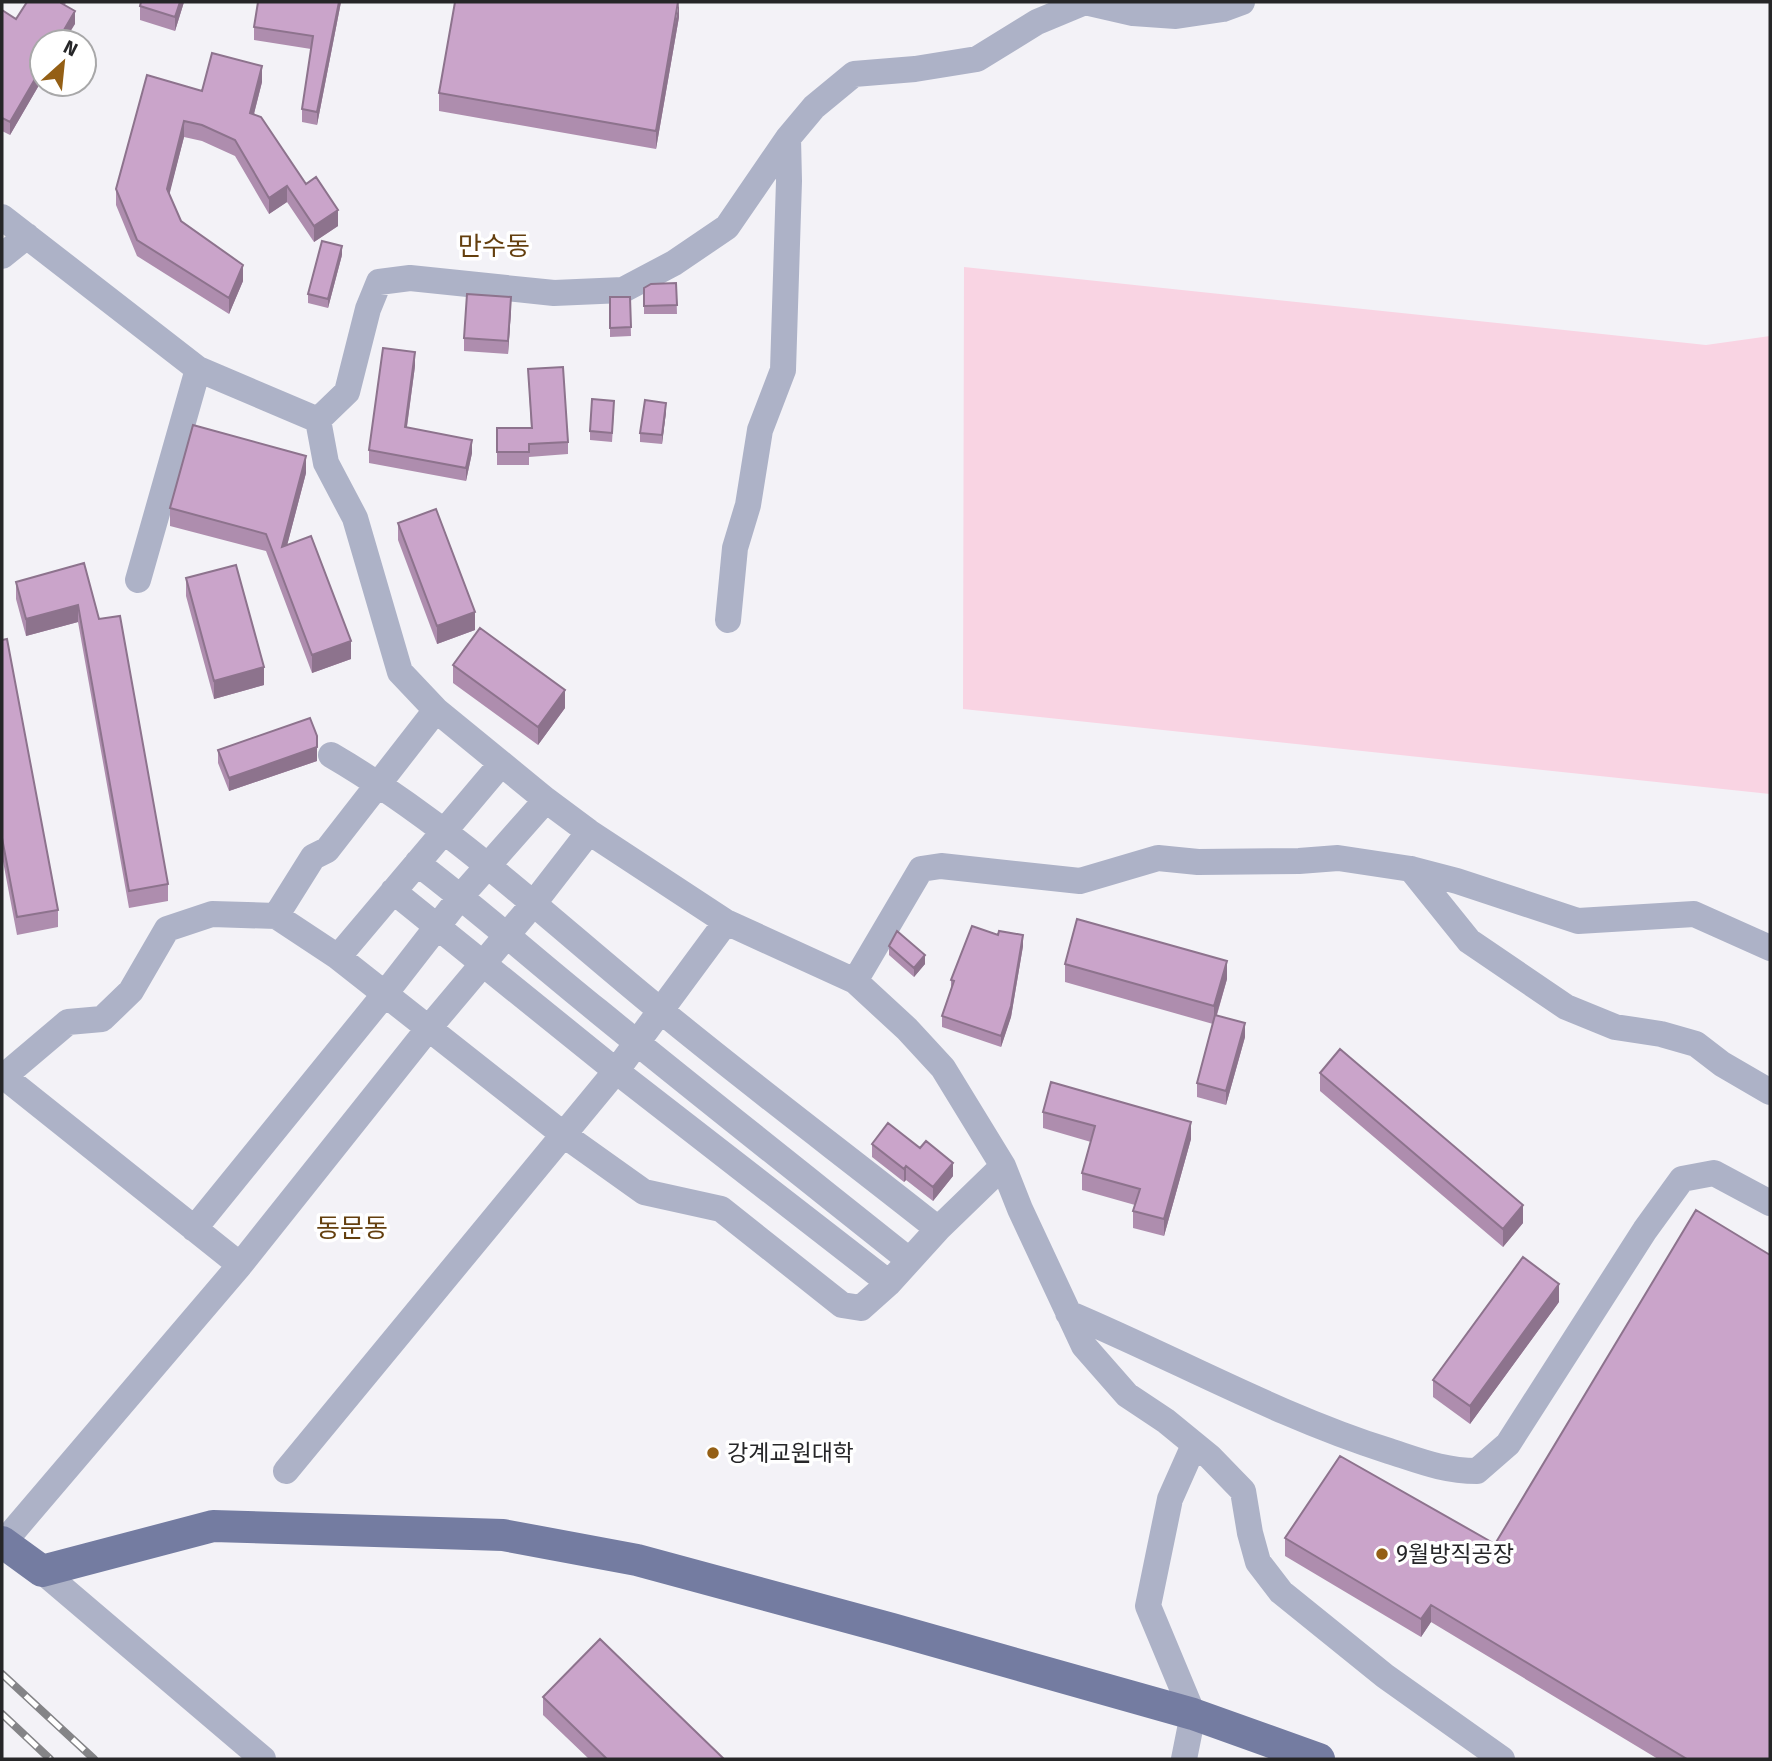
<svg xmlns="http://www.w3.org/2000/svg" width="1772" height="1761" viewBox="0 0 1772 1761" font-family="'Fira Sans','Noto Sans KR',sans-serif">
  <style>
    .green { fill: #f9d4e3 }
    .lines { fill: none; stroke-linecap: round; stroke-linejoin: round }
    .minor { stroke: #adb2c7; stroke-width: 26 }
    .major { stroke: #747ca1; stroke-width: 32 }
    .rail-casing { stroke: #848487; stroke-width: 8 }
    .rail { stroke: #fff; stroke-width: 5; stroke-dasharray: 16; stroke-linecap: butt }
    .wall { fill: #ae8dae }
    .shaded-wall { fill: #8d738d }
    .building { fill: #caa4ca; stroke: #8d738d; stroke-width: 2 }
    .poi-dot { fill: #945f15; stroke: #fff; stroke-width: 2.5 }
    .labels { text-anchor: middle; stroke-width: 7; stroke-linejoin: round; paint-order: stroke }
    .poi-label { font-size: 23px; fill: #262628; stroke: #fff; text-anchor: start }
    .quarter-label { font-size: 26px; fill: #643f0e; stroke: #fff }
  </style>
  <rect width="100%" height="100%" fill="#f3f2f7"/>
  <path class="green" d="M 964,267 L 1706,345 L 1770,336 L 1770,794 L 963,709 Z"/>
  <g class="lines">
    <path class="minor" d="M 1242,2 L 1223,9 L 1176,16 L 1133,13 L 1085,2 L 1037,22 L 977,59 L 915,69 L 854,74 L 814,107 L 788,138 L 727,227 L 674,263 L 623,290 L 554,293 L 410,278 L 379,282 L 368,309 L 347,392 L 318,420 L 326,463 L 355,518 L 400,672 L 436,710 L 546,800 L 589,832 L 726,922 L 855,981 L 907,1029 L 943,1068 L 1003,1166 L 1020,1209 L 1084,1346 L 1127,1395 L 1166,1421 L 1210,1457 L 1243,1491 L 1250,1533 L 1258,1562 L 1281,1592 L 1385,1676 L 1502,1759
      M 2,217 L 198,369 L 318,420
      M 2,256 L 27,236
      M 138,580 L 198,369
      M 728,620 L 735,548 L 748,505 L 760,430 L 783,370 L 789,181 L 788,138
      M 331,755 C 451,825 552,922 660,1010 C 751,1085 846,1156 938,1229
      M 417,863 C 479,910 537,962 598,1011 C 701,1095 805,1177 909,1260
      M 1411,869 L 1469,941 L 1566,1007 L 1615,1027 L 1661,1034 L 1696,1044 L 1722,1064 L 1770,1092
      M 393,891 L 616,1071 L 889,1283
      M 276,916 L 313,857 L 327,850 L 436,710
      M 338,957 L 501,764
      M 855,981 L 921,869 L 941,866 L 1080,881 L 1158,858 L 1198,862 L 1299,861 L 1338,858 L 1411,869 L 1457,881 L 1578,921 L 1694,914 L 1770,948
      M 2,1075 L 240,1265
      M 3,1077 L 68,1022 L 102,1019 L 131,991 L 167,929 L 212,914 L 276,916 L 338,957 L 564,1135 L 644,1192 L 721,1209 L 842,1305 L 861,1308 L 889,1283 L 938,1229 L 1003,1166
      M 194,1229 L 384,995 L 461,896 L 546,800
      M 1068,1313 C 1175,1358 1278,1416 1389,1451 C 1420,1461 1444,1471 1477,1471 L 1508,1444 L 1645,1230 L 1682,1179 L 1714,1173 L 1770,1203
      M 286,1471 L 616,1071 L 726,922
      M 3,1543 L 240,1265 L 428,1029 L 534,903 L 589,832
      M 42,1571 L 263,1759
      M 1184,1759 L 1193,1714 L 1148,1606 L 1170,1499 L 1194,1445"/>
    <path class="major" d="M 2,1542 L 42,1571 L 213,1526 L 503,1535 L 637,1560 L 892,1629 L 1193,1714 L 1319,1759"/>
    <g class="rail-casing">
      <path id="rail" d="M 2,1674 L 94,1759
        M 2,1714 L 50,1759"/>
    </g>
    <use href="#rail" class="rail"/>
  </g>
  <path class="wall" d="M 27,2 L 66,2 L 65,5 L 75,24 L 42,42 L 42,80 L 10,135 L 2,131 L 2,10 L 16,19 Z
    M 184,2 L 175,31 L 140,20 L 140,6 Z
    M 341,2 L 317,125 L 302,122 L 302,109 L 311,49 L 254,40 L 254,27 Z
    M 679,17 L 656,149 L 439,111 L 439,93 Z
    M 262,82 L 254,114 L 338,226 L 314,242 L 287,202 L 269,214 L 235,156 L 202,141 L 184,137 L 169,194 L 181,221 L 243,281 L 229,314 L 137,256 L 116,205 L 116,189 L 202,91 Z
    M 342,255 L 328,308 L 308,303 L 308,294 Z
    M 676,283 L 677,314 L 644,314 L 644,288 Z
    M 610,297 L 630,297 L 631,336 L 610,337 Z
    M 511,310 L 508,354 L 464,351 L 464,338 Z
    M 415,366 L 407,427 L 472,453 L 466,481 L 369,463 L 369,450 Z
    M 528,369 L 568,442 L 568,454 L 529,457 L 529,465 L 497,465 L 497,428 L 531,428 Z
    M 614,410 L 612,442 L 590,440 L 590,431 Z
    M 666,412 L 662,444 L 640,442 L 640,433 Z
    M 306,473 L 287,545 L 351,659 L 312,673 L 266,551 L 170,526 L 170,508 Z
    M 398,523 L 475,630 L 437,644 L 398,540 Z
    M 84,563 L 168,884 L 168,901 L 129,908 L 78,622 L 26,636 L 16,599 L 16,582 Z
    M 186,578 L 264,685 L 214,699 L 186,596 Z
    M 2,640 L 58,910 L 58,927 L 17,935 L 2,856 Z
    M 453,665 L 565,708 L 538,745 L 453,683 Z
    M 317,736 L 317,761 L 229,791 L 218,763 L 218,750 Z
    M 889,946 L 925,964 L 914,977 L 889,955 Z
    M 1023,946 L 1011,1017 L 1001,1047 L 942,1027 L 942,1016 L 951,990 L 951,980 Z
    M 1065,964 L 1227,979 L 1217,1015 L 1245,1037 L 1226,1105 L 1197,1097 L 1197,1083 L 1213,1024 L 1065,982 Z
    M 1320,1073 L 1523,1223 L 1503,1247 L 1320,1091 Z
    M 1043,1112 L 1191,1139 L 1164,1236 L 1133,1228 L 1133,1211 L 1135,1205 L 1082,1190 L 1082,1173 L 1091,1142 L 1043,1128 Z
    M 872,1144 L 953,1176 L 933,1201 L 906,1180 L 904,1182 L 872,1157 Z
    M 1559,1302 L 1470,1424 L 1433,1397 L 1433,1380 Z
    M 1285,1538 L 1495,1544 L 1770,1759 L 1658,1759 L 1431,1622 L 1421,1637 L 1285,1556 Z
    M 543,1697 L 724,1759 L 589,1759 L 543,1715 Z"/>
  <path class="shaded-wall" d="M 180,2 L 184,2 L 175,31 L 175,17 Z
    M 339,2 L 341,2 L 317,125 L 317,112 Z
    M 679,2 L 679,17 L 656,149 L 656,131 Z
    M 75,11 L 75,24 L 64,42 L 57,42 Z
    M 262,66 L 262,82 L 250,129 L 250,113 Z
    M 42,67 L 42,80 L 10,135 L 10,122 Z
    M 184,121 L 184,137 L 167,204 L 167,189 Z
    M 287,186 L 287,202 L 269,214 L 269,198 Z
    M 338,210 L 338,226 L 314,242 L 314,226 Z
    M 342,246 L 342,255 L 328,308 L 328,299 Z
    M 243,265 L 243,281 L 229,314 L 229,298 Z
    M 511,297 L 511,310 L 508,354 L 508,341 Z
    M 415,352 L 415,366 L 405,440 L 405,427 Z
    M 666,403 L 666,412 L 662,444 L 662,435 Z
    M 472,440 L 472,453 L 466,481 L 466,468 Z
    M 306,456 L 306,473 L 282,565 L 282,547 Z
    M 78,605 L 78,622 L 26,636 L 26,619 Z
    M 475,612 L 475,630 L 437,644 L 437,626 Z
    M 351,641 L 351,659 L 312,673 L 312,655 Z
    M 264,667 L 264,685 L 214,699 L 214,681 Z
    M 565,690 L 565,708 L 538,745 L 538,727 Z
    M 317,747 L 317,761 L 229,791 L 229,778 Z
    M 1023,935 L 1023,946 L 1011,1017 L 1001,1047 L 1001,1036 Z
    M 925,955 L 925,964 L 914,977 L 914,968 Z
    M 1227,961 L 1227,979 L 1214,1024 L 1214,1006 Z
    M 1245,1023 L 1245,1037 L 1226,1105 L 1226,1091 Z
    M 1191,1122 L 1191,1139 L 1164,1236 L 1164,1219 Z
    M 953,1163 L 953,1176 L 933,1201 L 933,1187 Z
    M 906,1166 L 906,1180 L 904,1182 L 904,1169 Z
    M 1523,1205 L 1523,1223 L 1503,1247 L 1503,1229 Z
    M 1559,1284 L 1559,1302 L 1470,1424 L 1470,1406 Z
    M 1431,1605 L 1431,1622 L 1421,1637 L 1421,1619 Z"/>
  <path class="building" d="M 27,2 L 61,2 L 61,3 L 75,11 L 57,42 L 42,42 L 42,67 L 10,122 L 2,118 L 2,10 L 16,19 Z
    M 141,2 L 180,2 L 175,17 L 140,6 Z
    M 258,2 L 339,2 L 317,112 L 302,109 L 313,36 L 254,27 Z
    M 455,2 L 678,2 L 656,131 L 439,93 Z
    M 212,53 L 262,66 L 250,113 L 261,117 L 306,184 L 316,177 L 338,210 L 314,226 L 287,186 L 269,198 L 235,140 L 202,125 L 184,121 L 167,189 L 181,221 L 243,265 L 229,298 L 137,240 L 116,189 L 147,75 L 202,91 Z
    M 322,241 L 342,246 L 328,299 L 308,294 Z
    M 676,283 L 677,305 L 644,306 L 644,288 L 651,284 Z
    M 467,294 L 511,297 L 508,341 L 464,338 Z
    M 610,297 L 630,297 L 631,327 L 610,328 Z
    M 383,348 L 415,352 L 405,427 L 472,440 L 466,468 L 369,450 Z
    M 563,367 L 568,442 L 529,444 L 529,452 L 497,452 L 497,428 L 532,428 L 528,369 Z
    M 592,399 L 614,401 L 612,433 L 590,431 Z
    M 645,400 L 666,403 L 662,435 L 640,433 Z
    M 193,425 L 306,456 L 282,547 L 311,536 L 351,641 L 312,655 L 266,534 L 170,508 Z
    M 436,509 L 475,612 L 437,626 L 398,523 Z
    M 84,563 L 99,619 L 120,616 L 168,884 L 129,891 L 78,605 L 26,619 L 16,582 Z
    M 236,565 L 264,667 L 214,681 L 186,578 Z
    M 480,628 L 565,690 L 538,727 L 453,665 Z
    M 7,639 L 58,910 L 17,917 L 2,838 L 2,640 Z
    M 310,718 L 317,736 L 317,747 L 229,778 L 218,750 Z
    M 1077,919 L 1227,961 L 1214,1006 L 1065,964 Z
    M 972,926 L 998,935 L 999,931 L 1023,935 L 1011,1006 L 1001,1036 L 942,1016 L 954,981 L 951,980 Z
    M 897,931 L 925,955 L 914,968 L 889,946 Z
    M 1215,1015 L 1245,1023 L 1226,1091 L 1197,1083 Z
    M 1340,1049 L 1523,1205 L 1503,1229 L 1320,1073 Z
    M 1051,1082 L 1191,1122 L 1164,1219 L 1133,1211 L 1140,1189 L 1082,1173 L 1095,1126 L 1043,1112 Z
    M 888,1123 L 920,1148 L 926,1141 L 953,1163 L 933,1187 L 906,1166 L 904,1169 L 872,1144 Z
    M 1696,1210 L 1770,1255 L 1770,1759 L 1687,1759 L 1431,1605 L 1421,1619 L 1285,1538 L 1340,1456 L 1495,1544 Z
    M 1523,1257 L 1559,1284 L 1470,1406 L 1433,1380 Z
    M 600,1639 L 724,1759 L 607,1759 L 543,1697 Z"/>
  <g class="poi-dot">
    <circle cx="713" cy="1453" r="7"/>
    <circle cx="1382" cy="1554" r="7"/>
  </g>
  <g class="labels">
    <g class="poi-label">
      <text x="727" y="1461">강계교원대학</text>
      <text x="1396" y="1562">9월방직공장</text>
    </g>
    <g class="quarter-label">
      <text x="494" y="255">만수동</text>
      <text x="352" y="1237">동문동</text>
    </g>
  </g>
  <rect width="1772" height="1761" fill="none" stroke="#262628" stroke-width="7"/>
  <g transform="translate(63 63) rotate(27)"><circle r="33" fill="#ffffff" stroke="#a8a8a9" stroke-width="2"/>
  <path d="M0-5L12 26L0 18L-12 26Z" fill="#945f15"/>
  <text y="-10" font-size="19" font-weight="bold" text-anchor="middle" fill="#262628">N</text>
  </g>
</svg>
